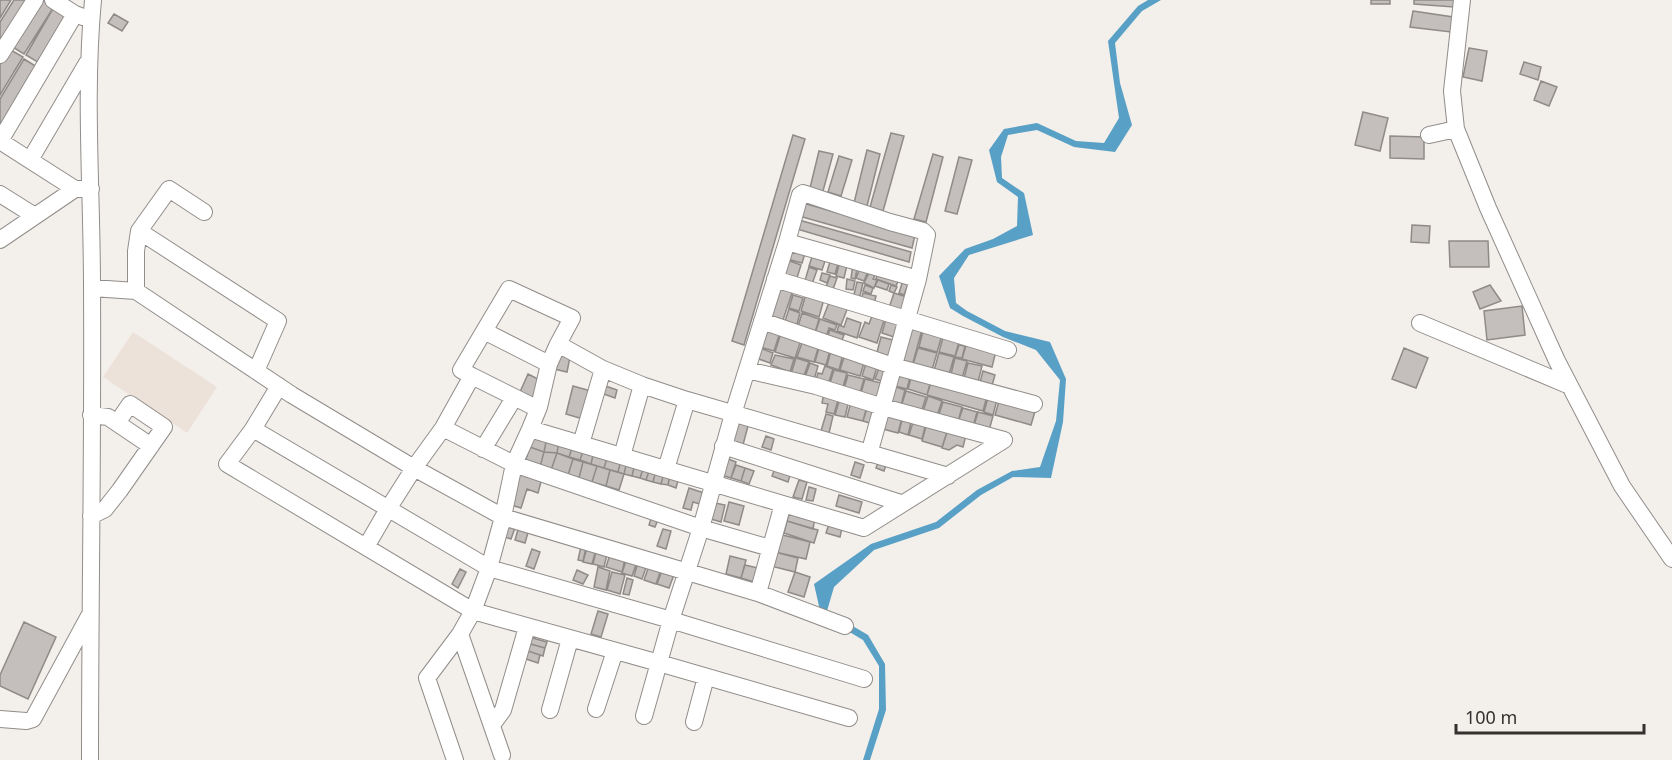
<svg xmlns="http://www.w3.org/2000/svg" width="1672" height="760" viewBox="0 0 1672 760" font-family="'Noto Sans',sans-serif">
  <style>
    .built { fill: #ede2da }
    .water { fill: #58a0c5 }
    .building { fill: #c4bfbc; stroke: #8f8b88; stroke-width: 1.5 }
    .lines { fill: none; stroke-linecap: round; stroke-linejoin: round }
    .minor-casing { stroke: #918d8a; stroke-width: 18 }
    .minor { stroke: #fff; stroke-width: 16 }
  </style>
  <rect width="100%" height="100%" fill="#f3efeb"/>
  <path class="built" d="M 133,332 L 217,387 L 187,433 L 103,377 Z"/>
  <path class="water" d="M 1148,0 L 1161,0 L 1142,11 L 1115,43 L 1120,83 L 1132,125 L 1115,152 L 1074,147 L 1037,130 L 1008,135 L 1001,157 L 1002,178 L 1024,193 L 1033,235 L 969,255 L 954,278 L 956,303 L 967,311 L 1005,331 L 1050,342 L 1066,379 L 1063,422 L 1051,478 L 1013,477 L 981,495 L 939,528 L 874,550 L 834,587 L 827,611 L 868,635 L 885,664 L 886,710 L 870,760 L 863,760 L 879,709 L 879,666 L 863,640 L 821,615 L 814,584 L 871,544 L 936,522 L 977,490 L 1012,471 L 1040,467 L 1056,421 L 1060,380 L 1036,350 L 1003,337 L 963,316 L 950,308 L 939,276 L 965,249 L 993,239 L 1017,226 L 1018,197 L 997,182 L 989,150 L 1004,129 L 1037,123 L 1076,141 L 1104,143 L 1119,118 L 1108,41 L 1138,6 Z"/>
  <path class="building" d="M 0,0 L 11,0 L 0,18 Z
    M 14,0 L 30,0 L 0,40 L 0,22 Z
    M 39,0 L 47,0 L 55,5 L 24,54 L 11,46 Z
    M 1371,0 L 1390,0 L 1390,4 L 1371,4 Z
    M 1414,0 L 1454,0 L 1454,7 L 1414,4 Z
    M 55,5 L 69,13 L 41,64 L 26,55 Z
    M 1413,11 L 1453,17 L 1451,32 L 1410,27 Z
    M 114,14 L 128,22 L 122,31 L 108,23 Z
    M 1469,48 L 1487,51 L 1482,81 L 1463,77 Z
    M 9,49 L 23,57 L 0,95 L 0,64 Z
    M 24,59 L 37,67 L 2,123 L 0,122 L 0,99 Z
    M 1524,62 L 1541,67 L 1538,80 L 1520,74 Z
    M 1541,81 L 1557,87 L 1549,106 L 1534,100 Z
    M 1363,112 L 1388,118 L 1380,151 L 1355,145 Z
    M 891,133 L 904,136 L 883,211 L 870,207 Z
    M 793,135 L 805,139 L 744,345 L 732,341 Z
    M 1390,136 L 1424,137 L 1424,159 L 1390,158 Z
    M 867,150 L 880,154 L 867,206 L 854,203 Z
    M 819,151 L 833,154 L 823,191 L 810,188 Z
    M 933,154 L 943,157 L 926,222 L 914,219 Z
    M 839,156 L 852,160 L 841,196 L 828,192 Z
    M 959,157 L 972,160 L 957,214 L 945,211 Z
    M 803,203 L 915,235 L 912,248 L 799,216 Z
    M 799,220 L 911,252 L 909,262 L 797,229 Z
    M 1412,225 L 1430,226 L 1429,243 L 1411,242 Z
    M 1449,241 L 1488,241 L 1489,267 L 1450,267 Z
    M 790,246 L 806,250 L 802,263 L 787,259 Z
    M 814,251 L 827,255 L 822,270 L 809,266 Z
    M 831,258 L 839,260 L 835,274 L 827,272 Z
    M 841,258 L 848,261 L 844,278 L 836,276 Z
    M 787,260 L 801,265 L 796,281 L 782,276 Z
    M 853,264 L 858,265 L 855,279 L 851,278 Z
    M 861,266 L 869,269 L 864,281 L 856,278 Z
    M 809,267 L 817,270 L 811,287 L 804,284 Z
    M 872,267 L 878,270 L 873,279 L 877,280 L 874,288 L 864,283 Z
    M 878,272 L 899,279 L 896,286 L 876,279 Z
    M 822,273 L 830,275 L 827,283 L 820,280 Z
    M 830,276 L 837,278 L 832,292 L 825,290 Z
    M 904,277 L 910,279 L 904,295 L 899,293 Z
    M 847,279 L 855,281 L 853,290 L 846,289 Z
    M 878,280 L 889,284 L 887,290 L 875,286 Z
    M 857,282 L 863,283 L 859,300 L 853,299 Z
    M 778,285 L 793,290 L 781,326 L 766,322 Z
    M 865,285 L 873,288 L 871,294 L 863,291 Z
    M 891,285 L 897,287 L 894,293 L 889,291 Z
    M 1490,285 L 1501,301 L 1480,309 L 1473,292 Z
    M 863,293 L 876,296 L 874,304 L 861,300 Z
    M 894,293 L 910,298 L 905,313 L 889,308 Z
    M 806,294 L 824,299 L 819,317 L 801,311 Z
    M 793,295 L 803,298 L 799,311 L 789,308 Z
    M 830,300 L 848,307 L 841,325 L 823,318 Z
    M 1522,306 L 1525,335 L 1487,340 L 1484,311 Z
    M 789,309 L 800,313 L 796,328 L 784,324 Z
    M 802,313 L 819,319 L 814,336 L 797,330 Z
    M 872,316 L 884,320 L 877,343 L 859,337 L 865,322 L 869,324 Z
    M 847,318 L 861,323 L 857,338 L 837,331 L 839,325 L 844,327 Z
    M 820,319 L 837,325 L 835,330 L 829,328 L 826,337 L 815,333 Z
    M 886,319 L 902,324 L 897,338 L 882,333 Z
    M 909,322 L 923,326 L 912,366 L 898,361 Z
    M 763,327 L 780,332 L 774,351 L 757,346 Z
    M 924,327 L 943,332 L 937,352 L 919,347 Z
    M 830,330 L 844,335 L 840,345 L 826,341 Z
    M 781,333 L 801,340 L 795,358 L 775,352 Z
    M 944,334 L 960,338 L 955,356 L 939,352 Z
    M 881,337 L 897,341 L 891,360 L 876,356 Z
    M 803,340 L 819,345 L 814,362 L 797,357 Z
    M 967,342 L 996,351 L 992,367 L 962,359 Z
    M 959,345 L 965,346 L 962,358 L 955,357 Z
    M 760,348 L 773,353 L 770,363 L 756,358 Z
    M 819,348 L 830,350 L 826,365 L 815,362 Z
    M 918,348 L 937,353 L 931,373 L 912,368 Z
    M 1404,348 L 1428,358 L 1416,388 L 1392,379 Z
    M 831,350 L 843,354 L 839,370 L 827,366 Z
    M 939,353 L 954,357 L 948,378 L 933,374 Z
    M 845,354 L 865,360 L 860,376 L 840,370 Z
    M 557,355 L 570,357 L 567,372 L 554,369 Z
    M 775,355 L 794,359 L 790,372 L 771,365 Z
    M 796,358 L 809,362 L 803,378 L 791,374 Z
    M 955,358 L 967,361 L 961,382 L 950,378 Z
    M 867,360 L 878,364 L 873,380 L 862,376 Z
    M 810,363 L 818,366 L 813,383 L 804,380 Z
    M 968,363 L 982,366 L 977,386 L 963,382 Z
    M 880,365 L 890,368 L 885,382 L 875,379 Z
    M 825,366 L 833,369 L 827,388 L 815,384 L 818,373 L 822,374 Z
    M 896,369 L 911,373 L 907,389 L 891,385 Z
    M 834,370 L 847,373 L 843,387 L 830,383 Z
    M 983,371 L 995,375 L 991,389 L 979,386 Z
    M 528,374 L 542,381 L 533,399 L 520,392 Z
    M 912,374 L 931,380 L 927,395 L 908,389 Z
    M 848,375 L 864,379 L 859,396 L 843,392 Z
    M 865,379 L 885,384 L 881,399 L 861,393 Z
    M 932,379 L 987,396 L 983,411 L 927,395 Z
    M 600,384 L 617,390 L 615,398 L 598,392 Z
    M 890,385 L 905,390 L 900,409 L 885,404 Z
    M 573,386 L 591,391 L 583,419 L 566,414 Z
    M 906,391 L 926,397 L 920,416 L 900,410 Z
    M 824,393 L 839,397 L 834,414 L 826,412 L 828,404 L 822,403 Z
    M 989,394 L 998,396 L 993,415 L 984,412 Z
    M 928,396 L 942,401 L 936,419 L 922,415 Z
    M 840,398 L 849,400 L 845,417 L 835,415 Z
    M 852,398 L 868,402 L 863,421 L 847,417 Z
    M 1000,398 L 1036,408 L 1031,425 L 995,415 Z
    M 943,402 L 962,407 L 957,425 L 937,420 Z
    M 868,405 L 880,409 L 876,425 L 863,421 Z
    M 963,408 L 977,412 L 973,427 L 958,422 Z
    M 884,409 L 903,414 L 898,433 L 879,428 Z
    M 978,412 L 993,416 L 988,434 L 973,429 Z
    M 826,414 L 833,416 L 829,433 L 821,431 Z
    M 903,416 L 912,418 L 908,435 L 899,432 Z
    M 914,419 L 926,423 L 922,439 L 909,435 Z
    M 737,420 L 749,422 L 743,445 L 732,443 Z
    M 927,423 L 948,429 L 942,447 L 922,441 Z
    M 948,429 L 966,435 L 963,447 L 957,445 L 949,450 L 942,448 Z
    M 534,434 L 547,437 L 544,452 L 530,447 Z
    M 766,436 L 774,439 L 771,450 L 762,447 Z
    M 547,437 L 559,441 L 557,453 L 544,452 Z
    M 559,441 L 573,445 L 569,457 L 557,453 Z
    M 573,445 L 584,448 L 580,460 L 569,457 Z
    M 530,447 L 544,452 L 540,467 L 525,462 Z
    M 584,448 L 594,451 L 591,464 L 580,460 Z
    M 594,451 L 608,455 L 604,468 L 591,464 Z
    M 544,452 L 557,453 L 551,470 L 540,467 Z
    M 557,453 L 573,459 L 568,475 L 551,470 Z
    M 608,455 L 621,460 L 618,472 L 604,468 Z
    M 726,458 L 736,462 L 731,478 L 721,475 Z
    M 573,459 L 583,462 L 579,478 L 568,475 Z
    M 621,460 L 627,461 L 624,474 L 618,472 Z
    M 879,460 L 887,462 L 884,471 L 876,468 Z
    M 627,461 L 635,463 L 632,476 L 624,474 Z
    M 583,462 L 597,466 L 592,482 L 579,478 Z
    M 855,462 L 864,465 L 860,478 L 851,475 Z
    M 635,463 L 644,466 L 640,478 L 632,476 Z
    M 736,465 L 745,468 L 741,481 L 731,478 Z
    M 597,466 L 610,470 L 606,486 L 592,482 Z
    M 644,466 L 650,468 L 646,480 L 640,478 Z
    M 776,466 L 791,472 L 788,482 L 772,476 Z
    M 650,468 L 656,470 L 653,482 L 646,480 Z
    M 745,468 L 754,471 L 749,484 L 741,481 Z
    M 610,470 L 624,474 L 619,490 L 606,486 Z
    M 656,470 L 664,473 L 661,484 L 653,482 Z
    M 521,471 L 542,478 L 538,493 L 527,489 L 521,508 L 511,505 Z
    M 664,473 L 670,475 L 668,485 L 661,484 Z
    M 670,475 L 679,477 L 676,488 L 668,485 Z
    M 799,480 L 807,482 L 802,499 L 793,497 Z
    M 809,487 L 816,489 L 813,501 L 806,500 Z
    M 689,488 L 704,493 L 700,504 L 693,502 L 691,510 L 683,508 Z
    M 839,495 L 862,502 L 859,513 L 836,506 Z
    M 729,502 L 744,506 L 739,525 L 724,521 Z
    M 715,503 L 725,505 L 721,522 L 711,519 Z
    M 790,510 L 815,518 L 813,529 L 787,521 Z
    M 652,515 L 659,517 L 655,527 L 649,525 Z
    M 787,521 L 818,530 L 814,543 L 784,533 Z
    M 506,522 L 516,525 L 511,539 L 502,536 Z
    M 829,524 L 842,528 L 840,537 L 826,533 Z
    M 519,526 L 529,529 L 525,543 L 515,540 Z
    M 663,529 L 671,531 L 666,549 L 657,546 Z
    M 779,534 L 810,542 L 806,559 L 775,552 Z
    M 582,542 L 587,543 L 583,561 L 578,560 Z
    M 588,544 L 597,546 L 592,564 L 583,562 Z
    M 597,547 L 608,550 L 604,567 L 593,564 Z
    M 532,549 L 540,552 L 534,569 L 526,566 Z
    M 611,551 L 626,555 L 622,572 L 606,567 Z
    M 775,552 L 798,558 L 795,572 L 771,566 Z
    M 628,555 L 638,559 L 632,576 L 622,573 Z
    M 730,556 L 746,560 L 741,578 L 726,574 Z
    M 639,559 L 648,562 L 642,579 L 634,576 Z
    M 650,563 L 662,567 L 656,584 L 644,580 Z
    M 745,565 L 758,568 L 754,582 L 741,578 Z
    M 598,567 L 610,571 L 606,590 L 594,587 Z
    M 663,568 L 675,572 L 669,588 L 657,584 Z
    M 460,569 L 466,572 L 458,588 L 452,584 Z
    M 577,570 L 588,575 L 583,584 L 573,580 Z
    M 612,572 L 625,575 L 620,594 L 607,590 Z
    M 795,572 L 810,577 L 804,597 L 788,592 Z
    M 627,578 L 633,580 L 629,595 L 623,594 Z
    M 598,611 L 608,614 L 601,637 L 591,634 Z
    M 24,622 L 56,637 L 28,699 L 0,686 L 0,675 Z
    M 529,637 L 547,642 L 545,648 L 527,643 Z
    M 527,643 L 545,648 L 543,656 L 525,650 Z
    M 525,650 L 540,655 L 538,663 L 523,658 Z"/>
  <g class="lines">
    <g class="minor-casing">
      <path id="minor" d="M 53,0 L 75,14 L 83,17
        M 1462,0 L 1452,91 L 1456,129 L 1488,208 L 1557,361 L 1622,486 L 1672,559
        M 0,55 L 35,0
        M 1429,135 L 1456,129
        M 0,141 L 75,14
        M 0,141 L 75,189 L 91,189
        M 30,160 L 87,63
        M 0,194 L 35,216
        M 139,231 L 278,321 L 256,371
        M 0,240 L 75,189
        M 787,242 L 800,195 L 803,193 L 890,222 L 923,231 L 927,235 L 918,279 L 869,454
        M 775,279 L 1008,350
        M 92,288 L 136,291 L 292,395 L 414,468 L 503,517 L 758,593 L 845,626
        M 136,291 L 136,251 L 139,231 L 169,189 L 204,212
        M 762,321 L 893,366 L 1034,404
        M 1420,323 L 1570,386
        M 484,331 L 549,364
        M 747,370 L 816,386 L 883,407 L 1004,440
        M 472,376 L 461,370 L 509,289 L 572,318 L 558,344
        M 91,415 L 108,417 L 151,446
        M 443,428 L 514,464 L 701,528 L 770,548
        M 253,429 L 279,386
        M 530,429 L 864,528 L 1004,440
        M 581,444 L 603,369
        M 723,446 L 901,503
        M 483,449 L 514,398
        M 622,456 L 642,385
        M 666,469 L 687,400
        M 91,516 L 105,509 L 120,490 L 164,427 L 130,404 L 117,423
        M 366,547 L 388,509 L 414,468 L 443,428 L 472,376 L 538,409
        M 758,593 L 783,504
        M 460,634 L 502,755
        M 596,709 L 615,651
        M 550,710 L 570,639
        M 644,716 L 671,620 L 701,528 L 733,414 L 787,242 L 918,279
        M 849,718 L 659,663 L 473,611 L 227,464 L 253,429 L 489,568 L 671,620 L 864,679
        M 0,719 L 26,721 L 33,719 L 89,616
        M 694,722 L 706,677
        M 492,725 L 503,710 L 527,627
        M 90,760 C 90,602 93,444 92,287 C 92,191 84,95 93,0
        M 455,760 L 427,678 L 460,634 L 473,611 L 489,568 L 503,517 L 514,464 L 530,429 L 539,407 L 549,364 L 558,344 L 603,369 L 642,385 L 687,400 L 948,476"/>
    </g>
    <use href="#minor" class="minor"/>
  </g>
  <path d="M1456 724v9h188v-9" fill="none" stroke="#333231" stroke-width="3"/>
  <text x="1465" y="724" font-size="18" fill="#333231" stroke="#f3efeb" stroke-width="4.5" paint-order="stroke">100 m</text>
</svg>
